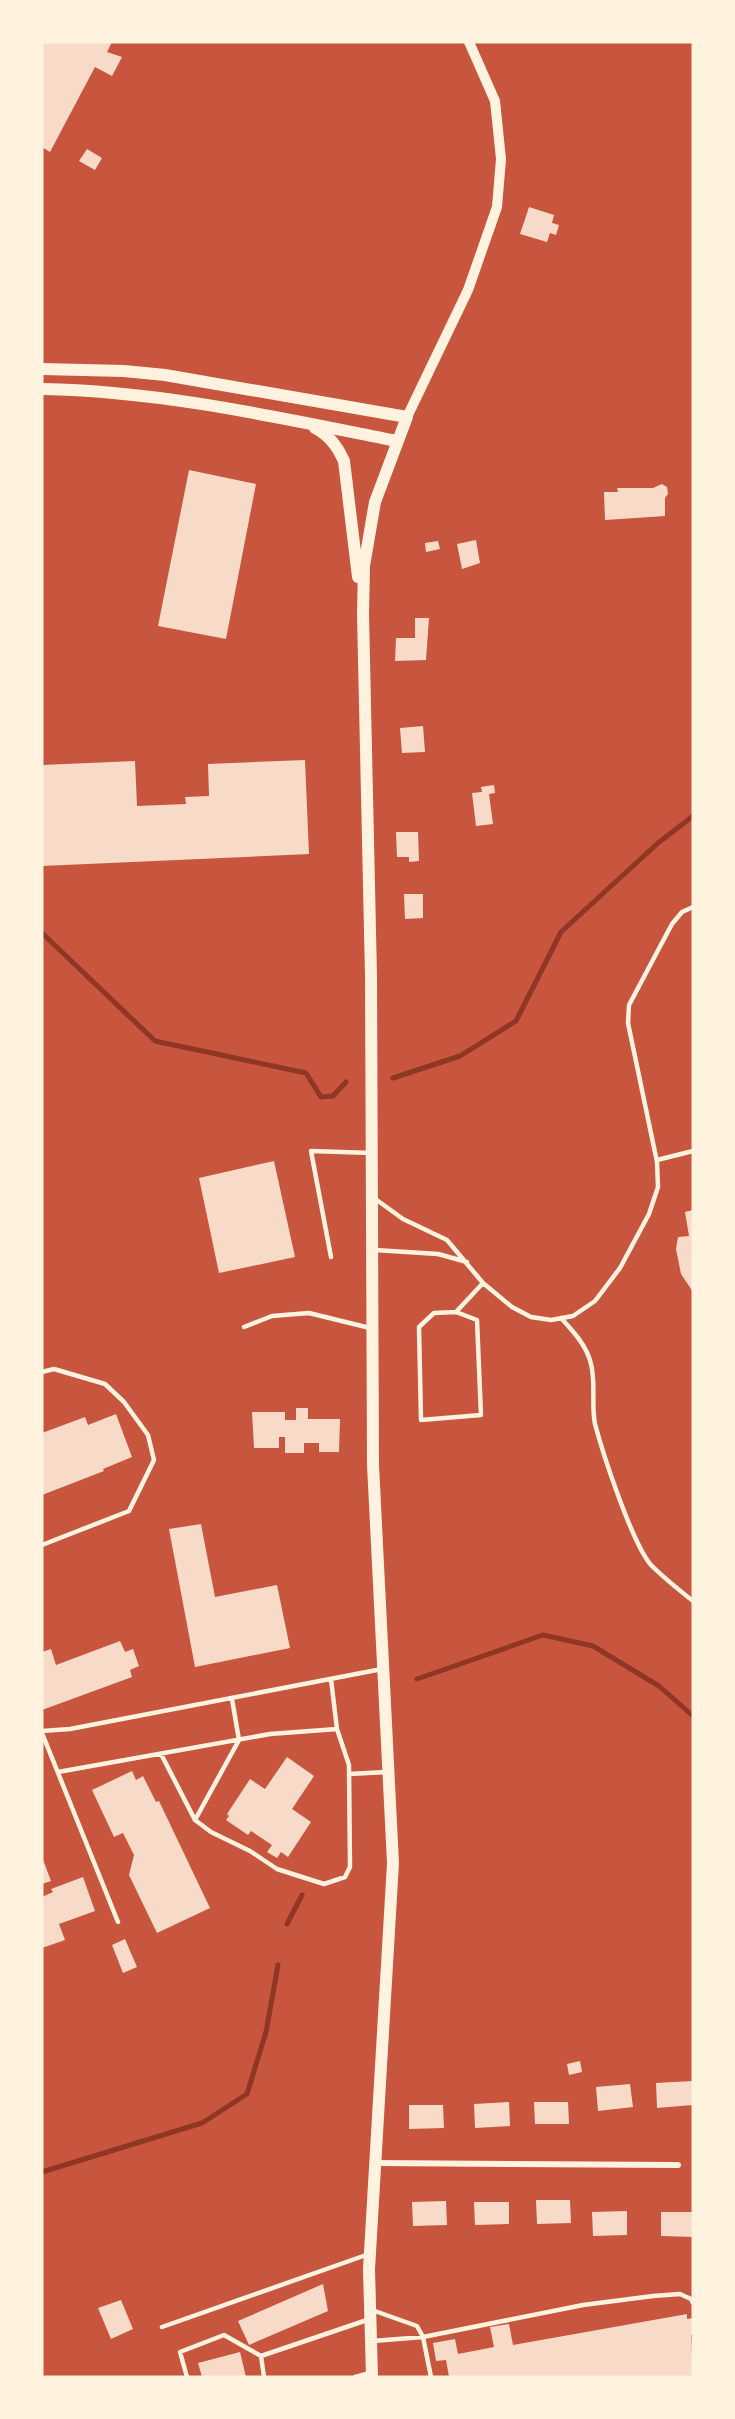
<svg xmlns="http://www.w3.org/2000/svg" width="735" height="2419" viewBox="0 0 735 2419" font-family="'Zilla Slab',serif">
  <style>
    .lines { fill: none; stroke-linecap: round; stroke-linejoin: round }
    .stream { stroke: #8f3625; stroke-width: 5 }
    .building { fill: #f7dbc8 }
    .service { stroke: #fff3e0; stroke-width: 4.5 }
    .minor { stroke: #fff3e0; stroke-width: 6 }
    .tertiary { stroke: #fff3e0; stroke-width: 10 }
    .secondary { stroke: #fff3e0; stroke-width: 12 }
  </style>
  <rect width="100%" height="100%" fill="#c8553d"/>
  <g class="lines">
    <path class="stream" d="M 42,933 L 155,1041 L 306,1073 L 321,1097 L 333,1096 L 346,1082
      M 393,1078 L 460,1056 L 516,1021 L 561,932 L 658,843 L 693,816
      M 417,1679 L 543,1635 L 593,1646 L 659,1686 L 693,1716
      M 287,1924 L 302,1895
      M 42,2172 L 202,2123 L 247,2094 L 266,2032 L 278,1965"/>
  </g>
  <path class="building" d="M 42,42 L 112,42 L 107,52 L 122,57 L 112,76 L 95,67 L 50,152 L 42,147 Z
    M 87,149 L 102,158 L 95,170 L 79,161 Z
    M 529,207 L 554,215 L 552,223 L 559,225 L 556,235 L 550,233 L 547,242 L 520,234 Z
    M 189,470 L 256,484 L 226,639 L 158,626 Z
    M 662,484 L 667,487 L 668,494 L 665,498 L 665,516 L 605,520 L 604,492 L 618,492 L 617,488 L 653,488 Z
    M 476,540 L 480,563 L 462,569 L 457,544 Z
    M 438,541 L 440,549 L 426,552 L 425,543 Z
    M 415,618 L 429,618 L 426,660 L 395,661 L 396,638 L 415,638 Z
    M 423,726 L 425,752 L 402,753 L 400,728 Z
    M 305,760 L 309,854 L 42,866 L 42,765 L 135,761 L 137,806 L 186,804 L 185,797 L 209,796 L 208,764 Z
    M 494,785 L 495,793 L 489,794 L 493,824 L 476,826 L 472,793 L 482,792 L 481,787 Z
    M 396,832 L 418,832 L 419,861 L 409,862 L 409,857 L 397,857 Z
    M 404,894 L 423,894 L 423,918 L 405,919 Z
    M 274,1161 L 295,1257 L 219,1273 L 199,1178 Z
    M 693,1210 L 693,1292 L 681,1274 L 676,1249 L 678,1237 L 689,1236 L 685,1212 Z
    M 296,1408 L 308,1408 L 308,1419 L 340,1419 L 339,1452 L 319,1452 L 319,1443 L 304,1443 L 304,1453 L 285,1453 L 285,1437 L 279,1437 L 279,1448 L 254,1448 L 252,1412 L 285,1412 L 285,1420 L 296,1420 Z
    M 116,1414 L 132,1457 L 103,1469 L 104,1471 L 42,1495 L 42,1433 L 85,1417 L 88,1425 Z
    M 201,1524 L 215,1597 L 277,1585 L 290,1648 L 195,1667 L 169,1529 Z
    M 120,1641 L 125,1652 L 133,1649 L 139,1666 L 130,1670 L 132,1677 L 42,1710 L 42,1652 L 51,1649 L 56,1665 Z
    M 287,1757 L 314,1776 L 292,1809 L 311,1822 L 288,1857 L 281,1852 L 277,1858 L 267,1852 L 272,1845 L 251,1831 L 248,1835 L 226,1820 L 229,1816 L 227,1814 L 250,1779 L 265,1789 Z
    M 132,1771 L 136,1780 L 143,1776 L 156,1802 L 159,1801 L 210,1908 L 157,1933 L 129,1875 L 134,1855 L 123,1833 L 114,1837 L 92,1790 Z
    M 42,1857 L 51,1881 L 42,1884 Z
    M 83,1877 L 95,1911 L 59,1924 L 65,1940 L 42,1948 L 42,1897 L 53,1892 L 51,1889 Z
    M 125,1939 L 137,1967 L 123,1973 L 112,1945 Z
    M 580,2061 L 582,2072 L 569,2075 L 567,2064 Z
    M 693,2081 L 693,2105 L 657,2108 L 656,2083 Z
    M 630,2084 L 633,2107 L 598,2111 L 596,2087 Z
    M 509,2102 L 510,2126 L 475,2128 L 474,2104 Z
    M 534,2102 L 568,2102 L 569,2124 L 535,2124 Z
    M 409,2105 L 443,2105 L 444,2128 L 409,2129 Z
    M 536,2200 L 570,2200 L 571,2223 L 537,2224 Z
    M 446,2201 L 447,2225 L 413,2226 L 412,2202 Z
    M 474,2202 L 509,2202 L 509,2224 L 475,2225 Z
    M 627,2211 L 627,2235 L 593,2236 L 592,2212 Z
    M 661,2212 L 693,2212 L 693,2237 L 661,2236 Z
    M 323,2284 L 328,2311 L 249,2345 L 238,2321 Z
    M 121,2300 L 133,2329 L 111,2339 L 98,2308 Z
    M 687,2314 L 687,2319 L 693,2318 L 693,2335 L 691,2335 L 693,2377 L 449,2377 L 446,2360 L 436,2361 L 433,2343 L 455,2339 L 458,2354 L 494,2347 L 490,2327 L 509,2324 L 513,2345 Z
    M 240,2352 L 246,2377 L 202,2377 L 198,2363 Z"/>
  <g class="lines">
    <path class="service" d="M 657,1160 L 693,1151
      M 374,1198 L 403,1219 L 447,1240 L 483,1283 L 512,1307 L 531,1317 L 551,1320 L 573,1316 L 595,1301 L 620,1268 L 649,1214 L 658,1187 L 657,1162 L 628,1023 L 629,1005 L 672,924 L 682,912 L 693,907
      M 375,1250 L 438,1254 L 467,1262
      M 331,1257 L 311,1151 L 371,1153
      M 456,1312 L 434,1313 L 419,1327 L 421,1420 L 481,1415 L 477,1320 L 456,1312 L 483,1283
      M 561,1318 C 573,1331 587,1346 591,1364 C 596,1383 591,1404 595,1424 C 603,1454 632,1543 651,1565 C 664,1578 679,1590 693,1601
      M 244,1327 L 272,1316 L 309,1313 L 370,1328
      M 42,1372 L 54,1369 L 105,1384 L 124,1402 L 148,1435 L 154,1460 L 129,1511 L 42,1545
      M 42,1731 L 70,1729 L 382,1669
      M 42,1733 L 118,1922
      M 161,1754 L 195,1820 L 211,1832 L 250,1851 L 277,1869 L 324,1884 L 345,1877 L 350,1867 L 349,1765 L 337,1729
      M 58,1772 L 270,1734 L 337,1729 L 331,1679
      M 349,1774 L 387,1772
      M 195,1820 L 239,1740 L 232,1699
      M 372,2310 L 417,2326 L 423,2337 L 431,2377
      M 162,2327 L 369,2254
      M 373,2341 L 423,2337 L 583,2305 L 653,2296 L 680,2294 L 691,2299 L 693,2303
      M 187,2377 L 180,2352 L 224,2335 L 261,2356
      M 264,2377 L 261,2356 L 370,2319
      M 355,2377 L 370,2373"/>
    <path class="minor" d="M 375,2163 L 678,2165"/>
    <path class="tertiary" d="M 407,417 L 468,290 L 497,207 L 501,159 L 495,101 L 469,42"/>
    <path class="secondary" d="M 42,369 L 124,371 L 165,375 L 407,417 L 375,502 L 364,566 L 363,614 L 371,976 L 373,1465 L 393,1863 L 369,2269 L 372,2377
      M 42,389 C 162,391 280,418 397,441
      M 315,428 C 330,436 337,446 344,461 L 358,577"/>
  </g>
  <rect width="735" height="2419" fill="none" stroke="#fff3e0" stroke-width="87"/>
</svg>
